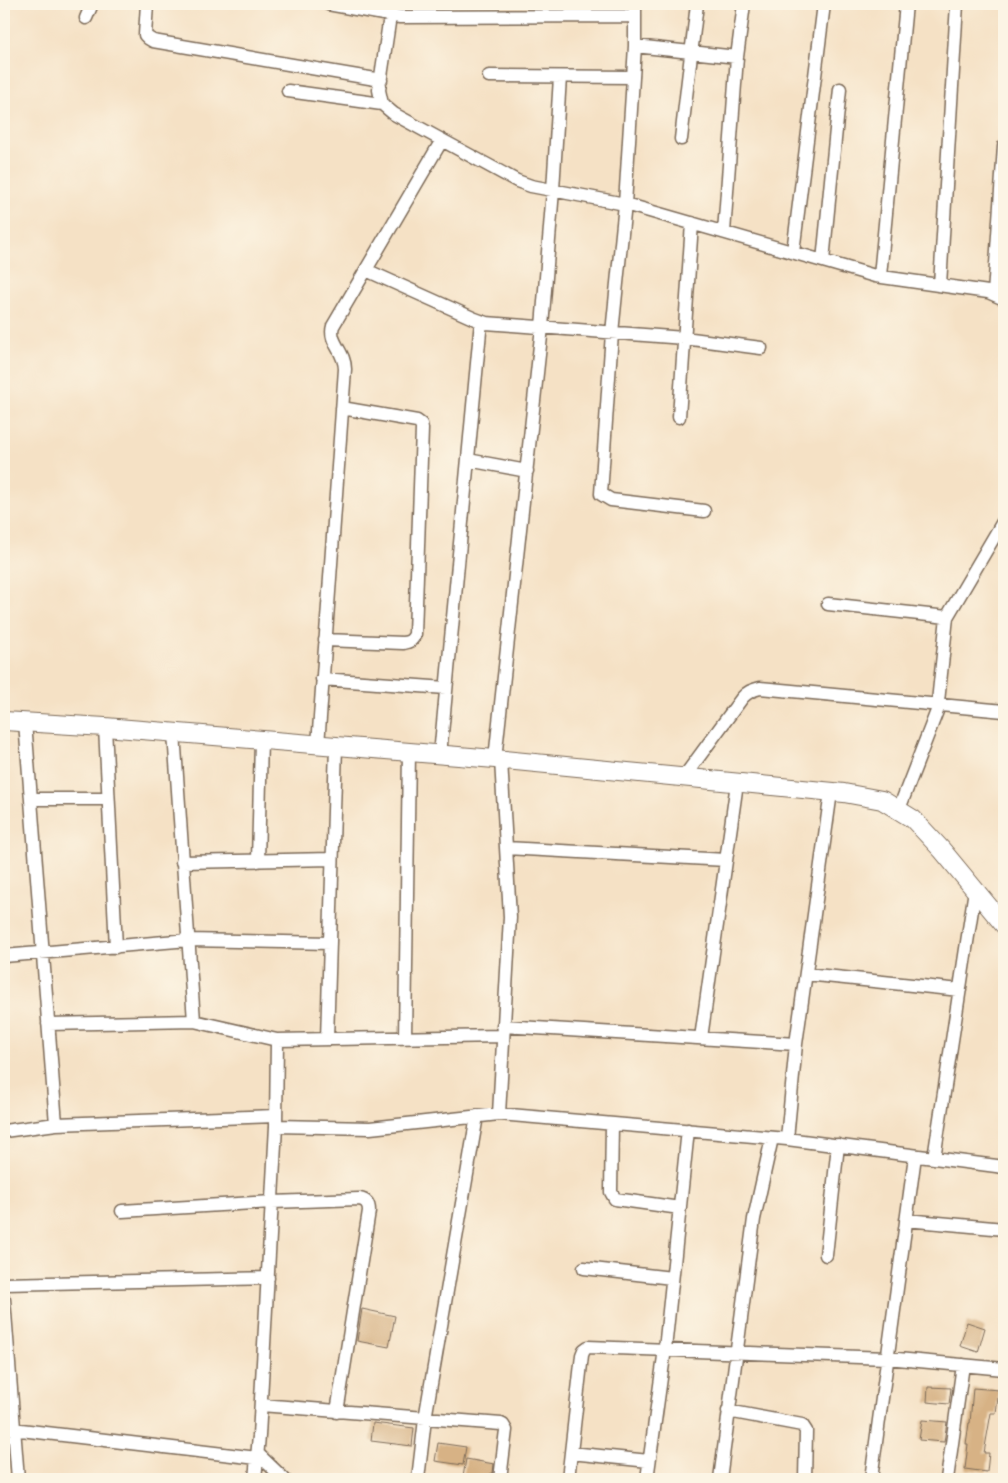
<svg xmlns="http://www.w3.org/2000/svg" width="1008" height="1483" viewBox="0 0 1008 1483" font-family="Mynerve,sans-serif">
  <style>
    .building { fill: #d7b285 }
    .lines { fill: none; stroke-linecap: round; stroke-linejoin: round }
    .street-casing { stroke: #7c6a58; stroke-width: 15 }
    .secondary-casing { stroke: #7c6a58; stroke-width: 20 }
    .street { stroke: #fff; stroke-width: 12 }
    .secondary { stroke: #fff; stroke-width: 18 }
  </style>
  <rect width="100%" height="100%" fill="#fcf5e5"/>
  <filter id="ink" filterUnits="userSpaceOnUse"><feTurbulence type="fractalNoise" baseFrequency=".02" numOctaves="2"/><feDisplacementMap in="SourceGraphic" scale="10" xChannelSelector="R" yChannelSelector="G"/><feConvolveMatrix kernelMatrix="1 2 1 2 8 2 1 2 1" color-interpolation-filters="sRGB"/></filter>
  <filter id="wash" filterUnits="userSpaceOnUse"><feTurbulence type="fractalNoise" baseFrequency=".0096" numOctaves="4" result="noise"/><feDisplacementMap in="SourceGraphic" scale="20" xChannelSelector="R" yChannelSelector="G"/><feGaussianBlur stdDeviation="1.12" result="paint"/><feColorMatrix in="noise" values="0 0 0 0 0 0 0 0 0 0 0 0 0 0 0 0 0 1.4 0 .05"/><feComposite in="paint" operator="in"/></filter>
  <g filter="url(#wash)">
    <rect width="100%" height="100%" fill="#f5e1c5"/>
    <g id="blocks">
      <path class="building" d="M 362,1309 L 395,1316 L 389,1347 L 357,1341 Z
        M 967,1322 L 985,1328 L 978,1352 L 960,1346 Z
        M 928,1387 L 951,1388 L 949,1404 L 927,1402 Z
        M 973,1388 L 999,1390 L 996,1413 L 991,1413 L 984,1453 L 989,1453 L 987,1472 L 965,1469 L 968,1444 L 966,1444 L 969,1423 L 970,1423 Z
        M 922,1420 L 947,1422 L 944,1442 L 919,1440 Z
        M 373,1423 L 414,1428 L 412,1446 L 371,1441 Z
        M 438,1443 L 466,1447 L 463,1465 L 435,1461 Z
        M 466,1459 L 494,1464 L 493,1473 L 490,1474 L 489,1479 L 463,1477 Z"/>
    </g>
  </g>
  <g filter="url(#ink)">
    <use href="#blocks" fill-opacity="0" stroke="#7c6a58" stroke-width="1"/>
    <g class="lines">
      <g class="street-casing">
        <path id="street" d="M 147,4 L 145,35 L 148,38 L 153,41 L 381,80
          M 328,4 L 400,17 L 634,16
          M 635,4 L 635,46 L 625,204 L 612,333 L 601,494 L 611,500 L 704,511
          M 390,16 L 379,90 L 382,104 L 394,114 L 517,181 L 531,186 L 625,204 L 875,276 L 988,292 L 1004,299
          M 86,18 L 92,4
          M 635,46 L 737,57
          M 489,76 L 633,77
          M 288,91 L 382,104
          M 681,139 L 697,4
          M 724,232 L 737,57 L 744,4
          M 793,252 L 824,4
          M 823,261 L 840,89
          M 366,270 L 475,319 L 486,323 L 684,338 L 761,348
          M 880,276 L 906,4
          M 940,285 L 957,4
          M 994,294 L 1004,146
          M 679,417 L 692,223
          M 468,460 L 527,471
          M 828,604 L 947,617
          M 325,640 L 403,643 C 409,642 412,641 415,634 L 422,429 L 421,424 L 417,421 L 342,408
          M 322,679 L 446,688
          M 25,722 L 56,1124
          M 105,727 L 116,947
          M 174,733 L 194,1021 L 277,1040 L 276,1126 L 370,1128 L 499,1114 L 510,917 L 501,760
          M 318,745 L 345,369 C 345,351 328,342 333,326 L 442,140
          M 440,755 L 481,321
          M 495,759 L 542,327 L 553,190 L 560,77
          M 684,777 L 742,698 C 747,692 752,690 760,688 L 1004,711
          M 31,799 L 108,799
          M 899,809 L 937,711 L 947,617 L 1004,520
          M 506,848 L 726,860
          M 258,861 L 261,740
          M 182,862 L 332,859
          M 4,956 L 188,940 L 330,943
          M 806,974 L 960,990
          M 48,1024 L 194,1021
          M 503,1026 L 796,1044
          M 405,1038 L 409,752
          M 701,1038 L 737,783
          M 327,1039 L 336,746
          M 277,1040 L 502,1036
          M 499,1114 L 787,1139 L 1004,1167
          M 612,1124 L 611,1192 L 615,1199 L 680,1208
          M 4,1131 L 56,1124 L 276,1116
          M 787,1139 L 796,1044 L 831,792
          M 934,1158 L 975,890
          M 122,1211 L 272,1202 L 359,1199 C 366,1200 369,1204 369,1211 L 337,1412
          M 906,1220 L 1004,1229
          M 826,1255 L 838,1145
          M 584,1268 L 672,1278
          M 4,1284 L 268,1278
          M 4,1300 L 18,1479
          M 261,1405 L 501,1424 L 503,1425 L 506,1430 L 500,1479
          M 728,1411 L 802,1425 L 806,1431 L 805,1479
          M 4,1428 L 257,1458
          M 571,1453 L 649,1461
          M 258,1454 L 284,1479
          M 255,1479 L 259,1436 L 276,1126
          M 418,1479 L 425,1419 L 477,1116
          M 568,1479 L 582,1355 L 584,1350 L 588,1347 L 887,1358 L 1004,1369
          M 647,1479 L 665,1349 L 688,1130
          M 720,1479 L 754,1219 L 772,1138
          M 871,1479 L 915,1156
          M 947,1479 L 963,1365"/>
      </g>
      <g class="secondary-casing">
        <path id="secondary" d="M 4,721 L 105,727 L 495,759 L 844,793 L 882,800 L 913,819 L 942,850 L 1004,925"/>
      </g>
      <use href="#street" class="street"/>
      <use href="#secondary" class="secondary"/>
    </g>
  </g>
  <rect width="1008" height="1483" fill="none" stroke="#fcf5e5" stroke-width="20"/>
</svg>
